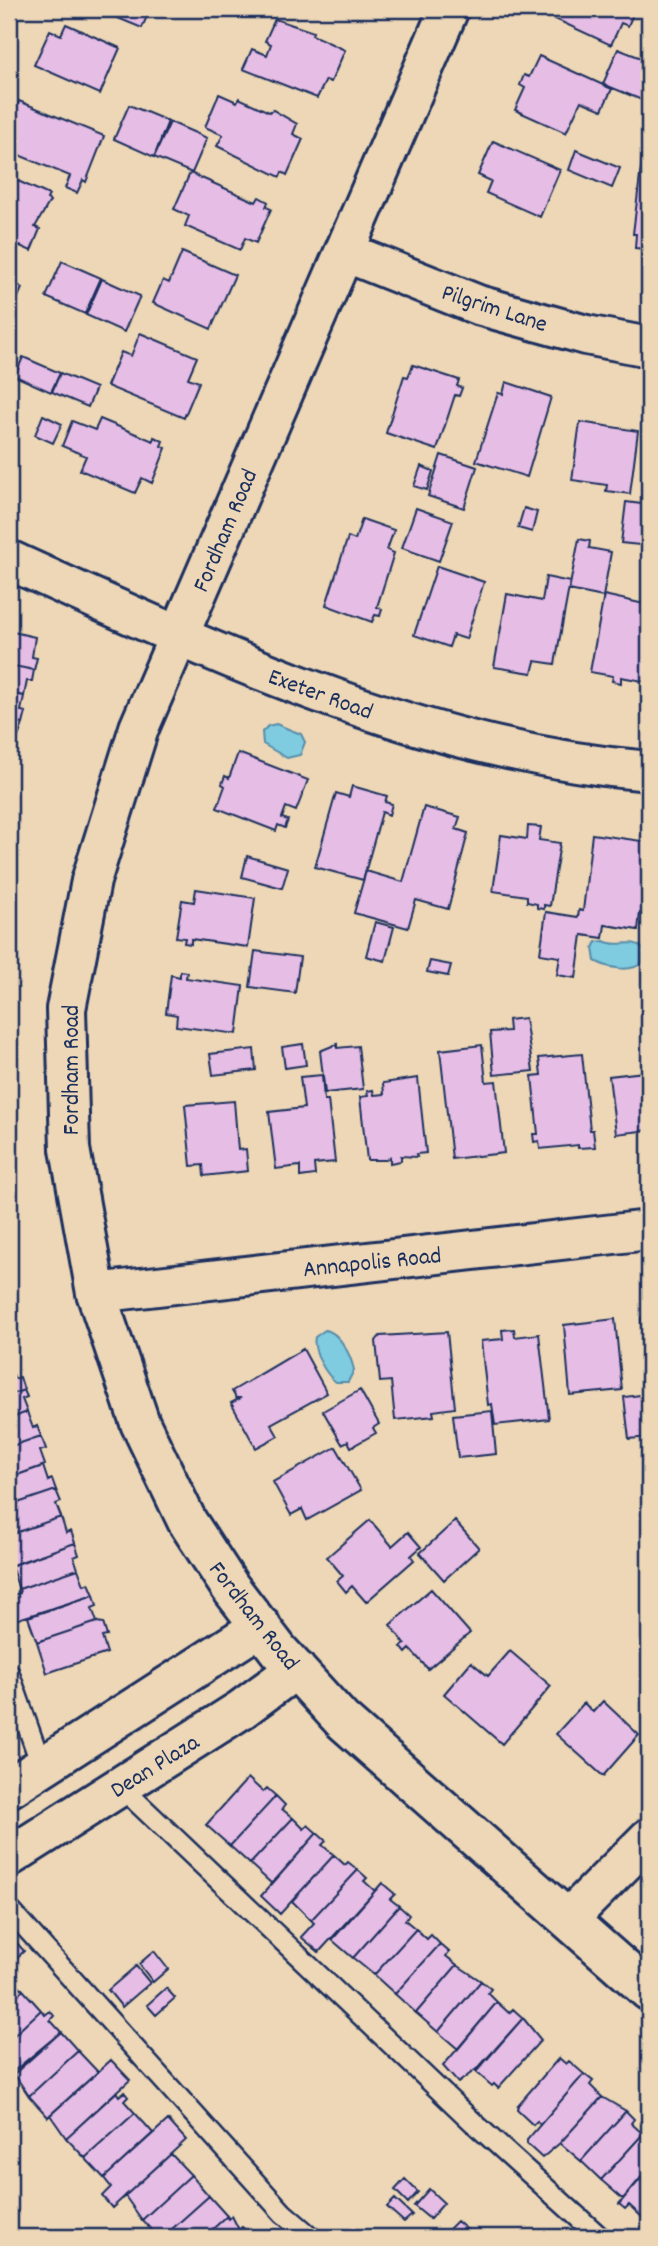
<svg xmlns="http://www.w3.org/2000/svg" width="658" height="2246" viewBox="0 0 658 2246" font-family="Dekko,sans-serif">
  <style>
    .water { fill: #7fcbdf; stroke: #578dab; stroke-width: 2 }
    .building { fill: #e6bde4; stroke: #1b2f5e; stroke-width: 2 }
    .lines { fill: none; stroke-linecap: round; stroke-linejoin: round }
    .lane-casing { stroke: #1b2f5e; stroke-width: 24 }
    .street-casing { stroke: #1b2f5e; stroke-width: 44 }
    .lane { stroke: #edd7b6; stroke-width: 19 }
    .street { stroke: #edd7b6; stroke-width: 38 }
    .labels { text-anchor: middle; stroke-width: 7; stroke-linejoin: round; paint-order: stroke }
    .street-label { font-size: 24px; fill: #1b2f5e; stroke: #edd7b6 }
  </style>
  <rect width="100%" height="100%" fill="#edd7b6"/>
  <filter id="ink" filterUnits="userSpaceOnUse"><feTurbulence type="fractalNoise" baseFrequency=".0143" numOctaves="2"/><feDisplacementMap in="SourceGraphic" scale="14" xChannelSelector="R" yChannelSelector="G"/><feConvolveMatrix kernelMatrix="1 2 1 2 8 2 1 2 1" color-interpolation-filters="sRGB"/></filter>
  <g filter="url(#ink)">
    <path class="water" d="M 276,724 L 301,734 L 305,742 L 300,755 L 287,758 L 263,744 L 262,732 L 268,726 Z
      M 604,941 C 619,949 633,936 644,950 L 642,963 C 630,973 608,968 595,961 L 593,948 L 596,942 Z
      M 325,1330 C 340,1332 351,1356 354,1370 L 348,1382 L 336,1382 C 325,1374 312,1350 315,1337 Z"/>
    <path class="building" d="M 96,9 L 150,9 L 142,28 Z
      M 236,9 L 262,9 L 258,18 Z
      M 557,9 L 635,9 L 628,26 L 621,23 L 611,45 L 553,18 Z
      M 275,19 L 313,32 L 312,35 L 345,50 L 331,82 L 326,80 L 317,98 L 243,69 L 252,49 L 267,55 L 271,44 L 265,41 Z
      M 66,24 L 120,48 L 100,94 L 34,65 L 50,30 L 61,35 Z
      M 618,49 L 649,61 L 649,103 L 603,84 Z
      M 539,56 L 612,89 L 602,110 L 581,101 L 566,133 L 515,110 L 525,88 L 520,85 L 524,75 L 529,77 Z
      M 219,94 L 237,102 L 239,98 L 269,112 L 273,110 L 297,124 L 293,134 L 303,139 L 287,175 L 282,172 L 280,177 L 217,146 L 223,135 L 205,127 Z
      M 19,101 L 104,136 L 86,182 L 83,180 L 77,193 L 65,188 L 70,176 L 9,151 L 14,139 L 9,136 L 9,124 Z
      M 129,105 L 168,121 L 154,157 L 114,139 Z
      M 170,122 L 207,138 L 192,173 L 154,157 Z
      M 493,141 L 560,170 L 540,217 L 486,193 L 491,181 L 478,175 Z
      M 576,150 L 620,168 L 612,188 L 569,170 Z
      M 642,159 L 649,159 L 649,262 L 645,262 L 646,249 L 635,248 L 636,234 L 633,234 Z
      M 190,173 L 256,202 L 259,197 L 268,202 L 266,207 L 271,209 L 256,243 L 245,238 L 240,250 L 185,226 L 189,216 L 174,209 Z
      M 9,177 L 49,195 L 47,199 L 50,201 L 35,227 L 40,229 L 31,251 L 9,241 Z
      M 182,252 L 235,275 L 211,329 L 153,303 L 163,280 L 169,283 Z
      M 62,261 L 101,278 L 85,314 L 46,297 Z
      M 9,278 L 22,288 L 17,300 L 11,297 L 9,302 Z
      M 102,279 L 140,296 L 124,332 L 86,315 Z
      M 140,333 L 197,357 L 188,378 L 199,382 L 184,418 L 107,386 L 121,352 L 131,356 Z
      M 23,357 L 60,373 L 51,392 L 15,376 Z
      M 413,365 L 459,380 L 457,386 L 462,388 L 459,396 L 455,395 L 437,450 L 386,433 L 404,376 L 408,377 Z
      M 60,373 L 96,388 L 88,407 L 52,392 Z
      M 506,382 L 551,397 L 527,477 L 476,461 L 498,393 L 503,394 Z
      M 43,415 L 62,424 L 53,443 L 35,435 Z
      M 100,419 L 153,441 L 154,437 L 163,441 L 161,446 L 166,448 L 152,483 L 142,478 L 135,493 L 80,470 L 86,456 L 62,446 L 72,421 L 95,430 Z
      M 580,422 L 638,431 L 630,494 L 606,491 L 607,485 L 572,480 Z
      M 441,455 L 477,467 L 464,508 L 428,496 Z
      M 421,466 L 433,471 L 427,490 L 414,486 Z
      M 626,502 L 649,505 L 649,546 L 621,543 Z
      M 416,508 L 453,521 L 439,561 L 402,548 Z
      M 524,508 L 537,512 L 532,532 L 518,528 Z
      M 362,519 L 394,530 L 387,550 L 394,553 L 377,607 L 382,609 L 380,616 L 375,615 L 372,622 L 326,605 L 348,537 L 355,540 Z
      M 579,539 L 590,541 L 589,548 L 611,552 L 603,597 L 569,590 Z
      M 437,566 L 484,582 L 466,639 L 453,635 L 449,647 L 414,635 Z
      M 546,577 L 570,582 L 555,664 L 535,661 L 532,673 L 494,667 L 507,594 L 542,601 Z
      M 604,595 L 649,605 L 648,682 L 621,677 L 621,683 L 612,681 L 613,676 L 590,672 Z
      M 9,631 L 35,637 L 32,657 L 37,658 L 34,670 L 9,665 Z
      M 9,665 L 34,670 L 32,681 L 27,681 L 24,696 L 9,693 Z
      M 9,693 L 24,696 L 21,711 L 26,712 L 23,724 L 9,721 Z
      M 9,721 L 23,724 L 13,750 L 9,749 Z
      M 238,753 L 308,780 L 296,811 L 286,807 L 282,818 L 288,820 L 285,828 L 278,825 L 276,831 L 217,808 L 225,786 L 222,784 L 225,776 L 229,778 Z
      M 352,786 L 387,796 L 385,802 L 392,804 L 389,815 L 382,812 L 363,880 L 315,867 L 336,793 L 349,797 Z
      M 424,807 L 460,817 L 456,829 L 468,833 L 448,909 L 416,900 L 408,928 L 354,913 L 366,871 L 403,882 Z
      M 528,826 L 541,827 L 539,840 L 560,843 L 550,906 L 544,905 L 544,909 L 537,908 L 537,904 L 527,902 L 527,896 L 493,891 L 501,835 L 527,839 Z
      M 592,834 L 649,842 L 643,914 L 640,913 L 638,930 L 605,925 L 603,938 L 582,935 L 576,978 L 557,975 L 560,957 L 540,954 L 546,912 L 578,917 L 579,910 L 583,911 Z
      M 247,856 L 288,868 L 282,888 L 242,877 Z
      M 196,889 L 255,898 L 248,947 L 191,939 L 191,944 L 184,943 L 185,938 L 176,937 L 182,900 L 194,902 Z
      M 375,922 L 394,927 L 385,961 L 366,956 Z
      M 255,951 L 300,957 L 295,993 L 250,987 Z
      M 430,961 L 451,965 L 448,976 L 427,972 Z
      M 180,971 L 187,972 L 186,978 L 243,986 L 237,1034 L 176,1026 L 177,1015 L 166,1013 L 171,975 L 180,977 Z
      M 525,1018 L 533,1071 L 494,1075 L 490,1032 L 509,1031 L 508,1020 Z
      M 303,1044 L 306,1065 L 285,1068 L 282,1047 Z
      M 337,1044 L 337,1048 L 358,1046 L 363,1089 L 325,1093 L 320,1051 Z
      M 482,1045 L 486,1082 L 496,1081 L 504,1153 L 452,1159 L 440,1050 Z
      M 254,1049 L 256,1070 L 213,1075 L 210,1054 Z
      M 582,1054 L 590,1130 L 593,1130 L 595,1147 L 578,1148 L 578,1145 L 540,1149 L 539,1141 L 534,1142 L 533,1134 L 538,1134 L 532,1076 L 541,1075 L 539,1058 Z
      M 649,1065 L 649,1130 L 616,1134 L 609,1076 L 644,1072 L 644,1066 Z
      M 322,1075 L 324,1100 L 328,1100 L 335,1162 L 314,1164 L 315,1175 L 300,1177 L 300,1166 L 276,1169 L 269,1112 L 304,1108 L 300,1077 Z
      M 418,1078 L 426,1153 L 416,1154 L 417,1157 L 401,1156 L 401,1161 L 390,1163 L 390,1157 L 386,1160 L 367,1160 L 360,1097 L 368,1096 L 367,1091 L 373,1090 L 374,1095 L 384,1094 L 383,1083 Z
      M 234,1101 L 238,1150 L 246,1149 L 248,1171 L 204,1176 L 203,1165 L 191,1166 L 185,1105 Z
      M 649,1317 L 649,1341 L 643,1342 L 641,1318 Z
      M 615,1319 L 622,1390 L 570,1395 L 564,1325 Z
      M 514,1329 L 515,1337 L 539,1334 L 549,1419 L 495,1425 L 492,1404 L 488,1405 L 481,1341 L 503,1339 L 502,1330 Z
      M 447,1332 L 455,1408 L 433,1411 L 434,1416 L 395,1420 L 391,1381 L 380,1382 L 376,1341 L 380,1336 Z
      M 303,1349 L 327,1393 L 271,1424 L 278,1436 L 256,1448 L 231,1403 L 241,1398 L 236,1398 L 232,1391 Z
      M 9,1366 L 15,1379 L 20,1377 L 24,1390 L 9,1395 Z
      M 24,1390 L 27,1397 L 22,1399 L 27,1412 L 9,1419 L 9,1395 Z
      M 360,1390 L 379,1424 L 373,1428 L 376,1433 L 351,1447 L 348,1441 L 342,1444 L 323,1411 Z
      M 649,1394 L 649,1437 L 629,1439 L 624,1397 Z
      M 492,1411 L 496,1454 L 458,1458 L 453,1415 Z
      M 27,1412 L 33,1428 L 37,1426 L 41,1436 L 9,1447 L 9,1419 Z
      M 41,1436 L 46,1449 L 40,1451 L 45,1465 L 9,1478 L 9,1447 Z
      M 336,1447 L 361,1490 L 307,1520 L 302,1509 L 291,1515 L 273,1482 Z
      M 43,1466 L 48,1481 L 52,1479 L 56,1490 L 9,1506 L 9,1478 Z
      M 56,1490 L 61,1502 L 56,1504 L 61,1517 L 9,1535 L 9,1506 Z
      M 61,1517 L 66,1533 L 71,1531 L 75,1543 L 9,1566 L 9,1535 Z
      M 370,1520 L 392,1546 L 408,1532 L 421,1547 L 411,1556 L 414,1560 L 366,1602 L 352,1586 L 346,1592 L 337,1581 L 343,1576 L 327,1557 Z
      M 455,1521 L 479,1548 L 444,1580 L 420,1553 Z
      M 75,1543 L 79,1555 L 74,1557 L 78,1569 L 19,1589 L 11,1566 Z
      M 78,1569 L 84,1585 L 89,1583 L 94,1595 L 9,1622 L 9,1596 L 20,1593 L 19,1589 Z
      M 431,1589 L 470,1633 L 428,1669 L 410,1649 L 406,1653 L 401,1647 L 405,1644 L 390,1625 Z
      M 94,1595 L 97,1606 L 92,1608 L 97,1622 L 37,1642 L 28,1617 Z
      M 97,1622 L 103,1623 L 107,1636 L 102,1637 L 107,1653 L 47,1673 L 37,1642 Z
      M 510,1651 L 551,1686 L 502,1744 L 444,1694 L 471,1662 L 488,1676 Z
      M 603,1701 L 639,1735 L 603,1776 L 556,1734 L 584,1703 L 593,1712 Z
      M 248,1778 L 263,1792 L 267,1788 L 276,1796 L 230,1846 L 206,1825 Z
      M 276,1796 L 285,1805 L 282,1809 L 293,1818 L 250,1864 L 230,1846 Z
      M 293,1818 L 304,1829 L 308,1825 L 317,1833 L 272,1884 L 250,1864 Z
      M 317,1833 L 326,1841 L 322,1845 L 334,1855 L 280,1914 L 261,1896 Z
      M 334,1855 L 345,1865 L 348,1862 L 358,1870 L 311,1920 L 292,1901 Z
      M 358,1870 L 367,1878 L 364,1881 L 375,1891 L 319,1952 L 301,1937 L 314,1923 L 311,1920 Z
      M 382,1883 L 395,1894 L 390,1899 L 399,1906 L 353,1958 L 332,1940 Z
      M 399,1906 L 409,1915 L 405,1920 L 416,1929 L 374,1975 L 353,1958 Z
      M 416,1929 L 427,1939 L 431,1935 L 440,1944 L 395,1994 L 374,1975 Z
      M 9,1934 L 24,1951 L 9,1966 Z
      M 440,1944 L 449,1952 L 446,1956 L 457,1965 L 416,2013 L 395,1994 Z
      M 154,1951 L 168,1969 L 153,1982 L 139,1964 Z
      M 457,1965 L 481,1981 L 438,2032 L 416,2013 Z
      M 136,1966 L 150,1983 L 122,2007 L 108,1990 Z
      M 9,1974 L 23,1990 L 9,2003 Z
      M 481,1981 L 491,1989 L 488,1993 L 497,2002 L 458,2049 L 438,2032 Z
      M 166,1988 L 175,1998 L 156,2015 L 147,2005 Z
      M 23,1990 L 41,2010 L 9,2040 L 9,2003 Z
      M 497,2002 L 509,2013 L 513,2009 L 523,2018 L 479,2067 L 458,2083 L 443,2066 Z
      M 41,2010 L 45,2015 L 50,2011 L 54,2016 L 50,2020 L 61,2032 L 9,2075 L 9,2040 Z
      M 523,2018 L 541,2040 L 498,2088 L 494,2084 L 492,2086 L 476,2072 Z
      M 61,2032 L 78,2051 L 29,2096 L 14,2074 Z
      M 78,2051 L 98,2072 L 48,2117 L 29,2096 Z
      M 559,2058 L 566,2064 L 569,2061 L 584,2074 L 540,2125 L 537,2121 L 533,2125 L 517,2110 L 518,2105 Z
      M 111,2060 L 130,2080 L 66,2138 L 50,2115 Z
      M 584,2074 L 593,2081 L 590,2085 L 602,2097 L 560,2143 L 542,2158 L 527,2144 L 527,2140 Z
      M 116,2092 L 119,2096 L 124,2092 L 128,2097 L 124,2101 L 135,2113 L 85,2158 L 66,2138 Z
      M 602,2097 L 626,2111 L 581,2161 L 560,2143 Z
      M 626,2111 L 634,2119 L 631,2123 L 643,2134 L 601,2180 L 581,2161 Z
      M 135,2113 L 153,2133 L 104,2178 L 85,2158 Z
      M 168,2120 L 186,2140 L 112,2208 L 102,2196 L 111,2187 L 104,2178 Z
      M 643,2134 L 649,2139 L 649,2168 L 623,2199 L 601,2180 Z
      M 171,2154 L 191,2175 L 142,2220 L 125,2196 Z
      M 649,2169 L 649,2211 L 643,2218 L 629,2205 L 625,2209 L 619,2204 Z
      M 191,2175 L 209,2196 L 163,2237 L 158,2237 L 142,2220 Z
      M 405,2179 L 418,2192 L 408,2203 L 395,2190 Z
      M 429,2189 L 444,2203 L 430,2219 L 414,2206 Z
      M 209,2196 L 227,2216 L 204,2237 L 163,2237 Z
      M 395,2199 L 412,2215 L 404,2222 L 387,2207 Z
      M 227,2216 L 229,2219 L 232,2216 L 239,2230 L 242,2227 L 247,2232 L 243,2235 L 245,2237 L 204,2237 Z
      M 457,2221 L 472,2234 L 469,2237 L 451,2237 L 446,2232 Z"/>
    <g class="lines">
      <g class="lane-casing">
        <path id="lane" d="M 9,1673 L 42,1767
          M 120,1786 L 474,2123 L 600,2237
          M 9,1909 L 283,2213 L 311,2237"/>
      </g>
      <g class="street-casing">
        <path id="street" d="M 449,9 L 139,728 L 91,881 L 66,1009 L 70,1149 L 96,1293 L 140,1423 L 187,1521 L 230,1587 L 279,1651 L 342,1720 L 649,1991
          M 345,252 L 478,305 L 586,335 L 649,347
          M 9,560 C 215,653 421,752 649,771
          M 96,1293 L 649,1230
          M 9,1788 L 261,1626
          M 9,1857 L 242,1709 L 296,1669
          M 569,1918 L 649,1838"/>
      </g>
      <use href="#lane" class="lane"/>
      <use href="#street" class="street"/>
    </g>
  </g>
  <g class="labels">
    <g class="street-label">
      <text transform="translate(495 307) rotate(18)" y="8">Pilgrim Lane</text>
      <text transform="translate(224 530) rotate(-67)" y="8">Fordham Road</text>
      <text transform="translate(321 693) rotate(20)" y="8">Exeter Road</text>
      <text transform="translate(70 1070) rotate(-90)" y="8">Fordham Road</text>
      <text transform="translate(372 1261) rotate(-6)" y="8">Annapolis Road</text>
      <text transform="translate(255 1615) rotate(52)" y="8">Fordham Road</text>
      <text transform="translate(154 1765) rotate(-32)" y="8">Dean Plaza</text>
    </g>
  </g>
  <rect width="658" height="2246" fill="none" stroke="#edd7b6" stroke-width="35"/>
  <rect x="18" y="18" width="623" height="2211" fill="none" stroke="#1b2f5e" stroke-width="2.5" filter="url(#ink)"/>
</svg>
